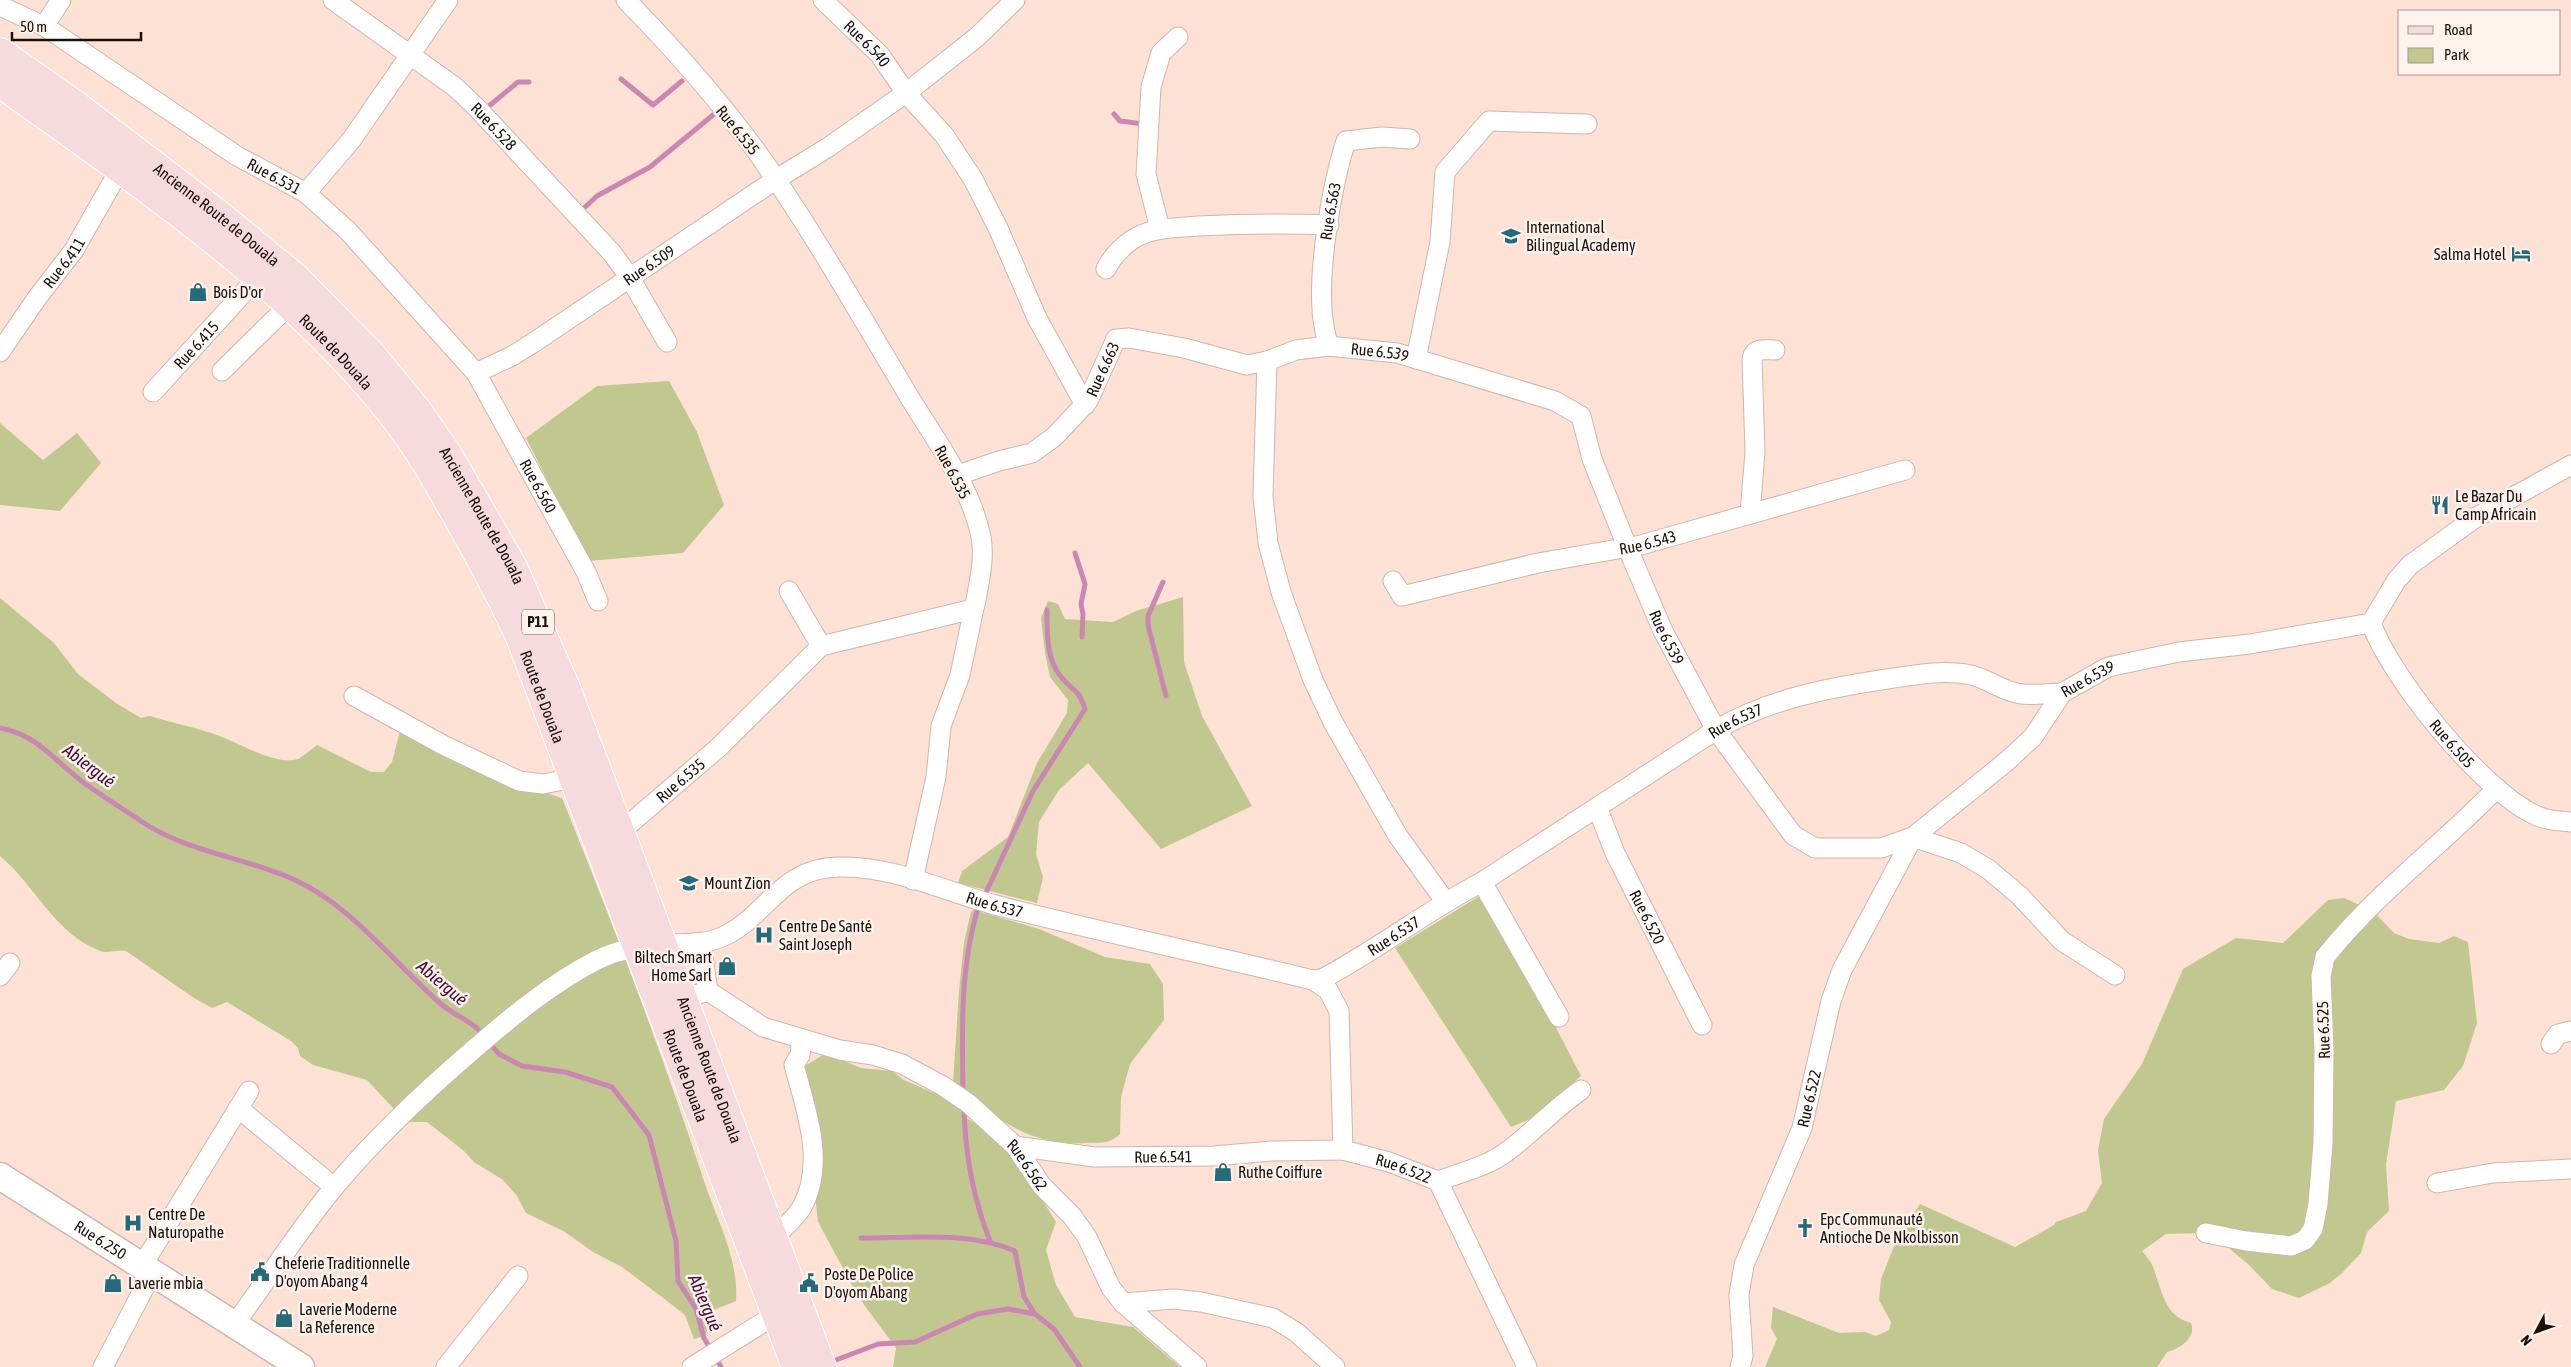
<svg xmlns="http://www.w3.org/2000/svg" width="2571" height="1367" viewBox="0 0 2571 1367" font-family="'Asap Condensed',sans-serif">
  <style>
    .green { fill: #c0c88f }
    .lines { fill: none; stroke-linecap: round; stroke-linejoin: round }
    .stream { stroke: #cb86b4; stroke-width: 5 }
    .street-casing { stroke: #d0b5a8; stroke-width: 21 }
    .secondary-casing { stroke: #d0b5a8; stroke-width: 29 }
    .primary-casing { stroke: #fff; stroke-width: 30 }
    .street { stroke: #fff; stroke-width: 19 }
    .secondary { stroke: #fff; stroke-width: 26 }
    .primary { stroke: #f7dadd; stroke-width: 28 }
    .labels { text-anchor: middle; stroke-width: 5; stroke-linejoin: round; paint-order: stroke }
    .shield { fill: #fef2ed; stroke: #5e544f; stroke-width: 1 }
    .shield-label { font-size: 15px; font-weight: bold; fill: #19100b }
    .street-label { font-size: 16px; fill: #19100b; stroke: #fef2ed }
    .poi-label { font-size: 16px; fill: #19100b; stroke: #fef2ed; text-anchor: start }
    .water-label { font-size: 18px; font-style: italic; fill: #4a0c3b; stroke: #fef2ed }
  </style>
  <rect width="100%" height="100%" fill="#fde1d4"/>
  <path class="green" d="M 669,381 L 697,432 L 724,505 L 683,553 L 588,561 L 526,438 L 597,386 Z
    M 0,423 L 43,460 L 77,433 L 101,463 L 60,511 L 0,505 Z
    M 1183,597 L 1184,662 L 1202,716 L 1252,806 L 1161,849 L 1088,763 L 1059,790 L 1039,822 L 1036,854 L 1043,877 L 1037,903 L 958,883 L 962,871 L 1008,837 L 1037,763 L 1067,713 L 1068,700 L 1050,677 L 1045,653 L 1041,618 L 1048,601 L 1058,604 L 1065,619 L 1113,622 L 1136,611 Z
    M 0,598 L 54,643 L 78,674 L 116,703 L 141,718 L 150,716 C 172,723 195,727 217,735 C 237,742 276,766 298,759 C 304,756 311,749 317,745 L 371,772 L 384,772 L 392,762 L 400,731 L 510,782 L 562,798 C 613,924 661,1050 703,1178 C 716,1219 739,1258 736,1301 L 714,1310 L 705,1336 L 694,1339 L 685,1315 L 671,1304 L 622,1267 L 593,1252 L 565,1232 L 526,1213 L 517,1196 L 503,1180 L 474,1162 L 464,1151 L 427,1122 L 406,1122 L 367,1080 L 313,1065 L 300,1056 L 298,1048 L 291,1041 L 227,1002 L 212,1008 L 194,998 L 126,951 C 117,949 108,954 100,951 C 54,933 35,885 0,856 Z
    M 1481,895 L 1534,985 L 1581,1076 L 1533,1118 L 1511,1127 L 1395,948 Z
    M 2344,898 L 2373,911 L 2394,933 L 2409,939 L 2439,943 L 2454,936 L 2468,942 L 2477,1023 L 2463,1066 L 2444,1090 L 2396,1101 L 2386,1164 L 2389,1211 L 2367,1232 L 2361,1253 L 2342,1273 L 2330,1283 L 2299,1298 L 2272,1289 L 2248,1264 L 2213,1235 L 2206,1233 L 2166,1234 L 2142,1251 C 2146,1256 2151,1262 2153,1267 C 2162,1290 2164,1316 2191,1323 C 2197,1338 2179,1349 2167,1352 L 2157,1367 L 1765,1367 L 1777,1339 L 1771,1328 L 1773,1307 L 1839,1333 L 1865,1332 L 1876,1336 L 1889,1330 L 1891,1322 L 1879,1300 L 1881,1279 L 1895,1244 L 1920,1204 L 2015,1247 L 2054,1225 L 2056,1222 L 2086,1211 L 2102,1183 L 2098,1150 L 2104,1119 L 2142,1064 L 2183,969 L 2236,938 L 2283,943 L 2328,900 Z
    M 974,910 L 1039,929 L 1105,957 L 1150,964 L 1163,984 L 1164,1020 L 1130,1064 L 1121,1097 L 1120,1134 C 1109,1145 1100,1142 1085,1143 C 1028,1146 994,1117 953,1083 L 959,991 L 964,942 L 971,912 Z
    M 826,1053 L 861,1068 L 892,1071 L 904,1080 L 945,1098 L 959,1107 L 968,1119 L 998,1137 L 1012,1151 L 1056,1222 L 1046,1250 L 1056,1285 L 1075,1317 L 1133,1327 L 1180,1367 L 893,1367 L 896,1348 L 859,1298 L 818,1222 L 810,1152 L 817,1110 L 800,1069 Z"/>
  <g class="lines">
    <path class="stream" d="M 621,79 L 653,105 L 682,81
      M 489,106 L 518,82 L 529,82
      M 1114,114 L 1120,121 L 1144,124
      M 583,209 L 597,196 L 650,167 L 713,115
      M 1075,553 L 1085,584 L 1081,604 L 1083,614 L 1082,637
      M 1163,582 L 1148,616 L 1148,625 L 1166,696
      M 0,728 C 40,736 53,760 84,783 C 104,797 126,811 147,825 C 192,853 247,858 295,880 C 353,907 394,963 441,1004 C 455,1016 472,1021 484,1035
      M 489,1042 L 499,1054 L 522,1066 L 565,1072 L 612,1087 L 649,1135 L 676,1241 L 678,1281 L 696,1309 L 704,1338 L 721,1367
      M 963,1093 C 962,1034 960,969 977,912 L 1033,791 L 1085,709 C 1078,688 1075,693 1062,678 C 1046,660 1047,633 1047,610
      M 964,1107 C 965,1154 973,1198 990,1241
      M 861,1238 C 911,1238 969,1231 1015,1251 L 1024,1297 L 1035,1314
      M 828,1363 L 878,1344 L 915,1342 L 977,1314 L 1008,1309 L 1035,1314 L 1054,1329 L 1080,1367"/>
    <g class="street-casing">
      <g id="street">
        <path id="s1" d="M 333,0 L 455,87 L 478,109 L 612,253 L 630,278 L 667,342"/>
        <path id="s2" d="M 823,0 L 880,55 L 906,93 L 944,135 L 973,179 L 998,228 L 1037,318 L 1085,405"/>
        <path d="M 0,6 L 44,26 L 61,0"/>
        <path id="s3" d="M 44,26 L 237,156 L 306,193 L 352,139 L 448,0"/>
        <path id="s4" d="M 306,193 L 348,231 L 476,373 L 512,356 L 533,343 L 775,180 L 827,148 L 906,93 L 977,37 L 1015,0"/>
        <path d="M 1160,229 L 1146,174 L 1151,87 L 1161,53 L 1178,37"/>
        <path d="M 1106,269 C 1112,256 1128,240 1141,235 C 1159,227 1179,228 1198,226 C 1242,224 1285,223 1329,225"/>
        <path id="s5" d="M 1328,346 C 1326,334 1322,321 1322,308 C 1319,263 1332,184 1346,141 L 1382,137 L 1410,139"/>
        <path id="s6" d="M 0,352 L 37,298 L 74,250 L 120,169"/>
        <path d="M 1416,359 L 1440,242 L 1445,172 L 1489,121 L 1587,124"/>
        <path d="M 222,371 L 289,305"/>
        <path id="s7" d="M 476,373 L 586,572 L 598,601"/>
        <path id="s8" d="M 153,392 L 258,277"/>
        <path id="s9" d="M 958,475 L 999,461 L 1032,453 L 1054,437 L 1088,401 L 1116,339 L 1129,338 L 1184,348 L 1247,365 L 1267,361"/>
        <path d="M 1750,514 L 1755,452 L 1752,359 C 1754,347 1765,350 1775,350"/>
        <path id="s10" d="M 1393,581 L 1402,596 L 1538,563 L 1641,545 L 1905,470"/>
        <path d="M 789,591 L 821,646"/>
        <path id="s11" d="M 2371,623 C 2392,679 2477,784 2531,813 C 2543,820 2557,821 2571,822"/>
        <path d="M 354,696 L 443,745 L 519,781 L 543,784 L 574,778"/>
        <path id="s12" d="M 1597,807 L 1615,853 L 1702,1025"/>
        <path id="s13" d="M 619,833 L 718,748 L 821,646 L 973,609 L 975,605 C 979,583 985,559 981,537 C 970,483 934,439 907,393 C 859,313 811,228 757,152 C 718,99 672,47 626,0"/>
        <path d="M 913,880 L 936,777 L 941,726 L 960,675 L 974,608"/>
        <path d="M 1482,882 L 1559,1017"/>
        <path id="s14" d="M 1445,901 L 1398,836 L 1333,722 L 1313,680 L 1281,592 L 1268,543 L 1263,496 L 1267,361 L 1296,350 L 1328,346 L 1397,353 L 1555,401 L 1581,416 L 1592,459 L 1628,549 L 1663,631 L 1716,730 L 1793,835 L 1815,848 L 1881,848 L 1913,837 L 2007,761 L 2033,737 L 2062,693 L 2108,667 L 2179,652 L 2250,644 L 2371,623 L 2396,581 L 2410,565 L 2475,518 L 2571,465"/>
        <path d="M 701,943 L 708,991"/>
        <path d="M 0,976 L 10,963"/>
        <path id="s15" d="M 1313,980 L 1328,990 L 1339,1011 L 1343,1150 L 1389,1162 L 1438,1181 L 1527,1367"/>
        <path id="s16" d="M 682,999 L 708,991 L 763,1027 L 840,1050 L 873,1055 L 902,1064 L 943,1086 L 968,1103 L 1015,1146 L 1042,1186 L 1072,1216 L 1087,1237 L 1111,1288 L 1123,1303 L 1174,1299 L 1201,1302 L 1273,1318 L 1296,1332 L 1335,1367"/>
        <path d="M 2551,1044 L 2558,1034 L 2571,1031"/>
        <path d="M 238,1108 L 334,1187"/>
        <path id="s17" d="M 1015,1146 L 1094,1157 L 1214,1156 L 1272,1151 L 1343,1150"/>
        <path d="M 1438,1181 C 1462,1172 1489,1166 1509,1150 C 1534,1131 1555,1108 1581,1090"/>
        <path d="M 2437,1183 L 2493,1173 L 2571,1169"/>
        <path d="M 2206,1233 L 2246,1241 L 2291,1246 L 2305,1240 L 2313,1229 L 2318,1204 L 2323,1143 L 2324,1050 L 2321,976 L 2325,957 C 2375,894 2442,845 2497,788"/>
        <path d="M 774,1238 C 782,1229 796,1218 802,1207 C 826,1163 806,1110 794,1065 L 800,1055 L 802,1039"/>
        <path d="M 142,1266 L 249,1091"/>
        <path d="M 1123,1303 L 1197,1367"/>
        <path id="s18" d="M 234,1325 C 268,1279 299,1229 336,1185 C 377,1136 424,1092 473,1050 C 511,1017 552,983 597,960 C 618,950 642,945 665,944 C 684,943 704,945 722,937 C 767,917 780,867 840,867 C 893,866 944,891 995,905 C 1100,932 1207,954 1313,980 L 1322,979 C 1377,950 1426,911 1482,882 L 1716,730 C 1768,699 1828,688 1887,679 C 1913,675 1944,669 1971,675 C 1985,678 1998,688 2013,692 C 2028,697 2046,693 2062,693"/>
        <path d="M 103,1367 L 152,1273"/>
        <path d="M 446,1367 L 518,1276"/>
        <path d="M 692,1367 L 786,1308"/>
        <path id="s19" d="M 1740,1367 L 1743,1356 L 1739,1295 L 1744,1265 L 1802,1128 L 1831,1001 L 1842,970 L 1913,837 L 1961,853 L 1988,869 L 2020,896 L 2062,941 L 2115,975"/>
      </g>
    </g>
    <g class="secondary-casing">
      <g id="secondary">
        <path id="s20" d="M 0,1176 L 301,1367"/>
      </g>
    </g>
    <g class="primary-casing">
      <g id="primary">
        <path id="s21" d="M 0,52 L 77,106 L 217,213 L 295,277 L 370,353 L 417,410 L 447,453 L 513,567 L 566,688 L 822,1367"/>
        <path id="s22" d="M 0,83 C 136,181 292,285 395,418 C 420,450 439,485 459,520 C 481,559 502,597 520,637 L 796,1367"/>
      </g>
    </g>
    <use href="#street" class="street"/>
    <use href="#secondary" class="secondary"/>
    <use href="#primary" class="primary"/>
  </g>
  <defs>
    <g id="school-bare" transform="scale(1.5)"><path d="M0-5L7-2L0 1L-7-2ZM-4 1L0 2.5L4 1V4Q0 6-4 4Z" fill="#246a7a" stroke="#fef2ed" stroke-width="2.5" paint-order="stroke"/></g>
    <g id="hotel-bare" transform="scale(1.5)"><path d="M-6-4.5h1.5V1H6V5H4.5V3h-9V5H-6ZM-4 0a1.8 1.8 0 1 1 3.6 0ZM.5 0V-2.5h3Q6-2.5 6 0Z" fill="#246a7a" stroke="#fef2ed" stroke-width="2.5" paint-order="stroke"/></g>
    <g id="shop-bare" transform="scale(1.5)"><path d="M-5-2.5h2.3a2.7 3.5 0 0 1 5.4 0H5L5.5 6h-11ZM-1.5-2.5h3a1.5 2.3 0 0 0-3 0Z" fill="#246a7a" stroke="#fef2ed" stroke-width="2.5" paint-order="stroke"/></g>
    <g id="restaurant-bare" transform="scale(1.5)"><path d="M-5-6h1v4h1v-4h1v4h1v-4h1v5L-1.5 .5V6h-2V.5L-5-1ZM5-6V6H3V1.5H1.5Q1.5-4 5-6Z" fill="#246a7a" stroke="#fef2ed" stroke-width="2.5" paint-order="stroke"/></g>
    <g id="hospital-bare" transform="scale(1.5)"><path d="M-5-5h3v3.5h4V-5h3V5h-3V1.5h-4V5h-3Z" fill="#246a7a" stroke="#fef2ed" stroke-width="2.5" paint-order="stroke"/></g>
    <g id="church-bare" transform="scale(1.5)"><path d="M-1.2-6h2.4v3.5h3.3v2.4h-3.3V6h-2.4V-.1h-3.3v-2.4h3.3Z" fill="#246a7a" stroke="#fef2ed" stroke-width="2.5" paint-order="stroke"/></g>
    <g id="civic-bare" transform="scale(1.5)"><path d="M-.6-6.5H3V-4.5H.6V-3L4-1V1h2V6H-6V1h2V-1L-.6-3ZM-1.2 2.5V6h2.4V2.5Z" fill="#246a7a" stroke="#fef2ed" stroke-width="2.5" paint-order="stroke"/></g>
  </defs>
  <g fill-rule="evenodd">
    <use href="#school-bare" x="1511" y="236"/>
    <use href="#hotel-bare" x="2521" y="254"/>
    <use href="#shop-bare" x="198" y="292"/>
    <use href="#restaurant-bare" x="2440" y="505"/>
    <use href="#school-bare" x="689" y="883"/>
    <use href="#hospital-bare" x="764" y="935"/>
    <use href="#shop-bare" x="727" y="966"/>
    <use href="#shop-bare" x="1223" y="1172"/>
    <use href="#hospital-bare" x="133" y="1223"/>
    <use href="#church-bare" x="1805" y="1228"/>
    <use href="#civic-bare" x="260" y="1272"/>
    <use href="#shop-bare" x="113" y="1283"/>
    <use href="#civic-bare" x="809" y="1283"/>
    <use href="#shop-bare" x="284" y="1318"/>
  </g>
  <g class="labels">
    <rect class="shield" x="522" y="609.5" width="32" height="25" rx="4"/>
    <g class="shield-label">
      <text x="538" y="627">P11</text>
    </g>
    <g class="street-label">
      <text dy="6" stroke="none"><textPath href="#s2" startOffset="62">Rue 6.540</textPath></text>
      <text dy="6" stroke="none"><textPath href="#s1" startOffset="205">Rue 6.528</textPath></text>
      <text transform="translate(738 130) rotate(51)" y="6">Rue 6.535</text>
      <text dy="6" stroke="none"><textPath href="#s3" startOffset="275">Rue 6.531</textPath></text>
      <text dy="6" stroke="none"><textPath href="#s5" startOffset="136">Rue 6.563</textPath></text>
      <text dy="6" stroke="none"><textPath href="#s21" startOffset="271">Ancienne Route de Douala</textPath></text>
      <text dy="6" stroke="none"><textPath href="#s6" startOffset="110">Rue 6.411</textPath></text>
      <text dy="6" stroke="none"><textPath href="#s4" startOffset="452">Rue 6.509</textPath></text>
      <text dy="6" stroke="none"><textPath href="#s8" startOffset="64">Rue 6.415</textPath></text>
      <text dy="6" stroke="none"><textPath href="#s22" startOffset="431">Route de Douala</textPath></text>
      <text dy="6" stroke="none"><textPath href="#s14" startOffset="700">Rue 6.539</textPath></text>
      <text dy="6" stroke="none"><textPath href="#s9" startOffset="189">Rue 6.663</textPath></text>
      <text transform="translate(953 472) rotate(62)" y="6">Rue 6.535</text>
      <text dy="6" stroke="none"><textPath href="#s7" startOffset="129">Rue 6.560</textPath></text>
      <text dy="6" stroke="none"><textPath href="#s21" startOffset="676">Ancienne Route de Douala</textPath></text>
      <text dy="6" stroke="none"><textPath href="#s10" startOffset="269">Rue 6.543</textPath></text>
      <text dy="6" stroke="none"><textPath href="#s14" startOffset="1150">Rue 6.539</textPath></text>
      <text dy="6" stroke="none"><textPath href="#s14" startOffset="1749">Rue 6.539</textPath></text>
      <text dy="6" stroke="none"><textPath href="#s22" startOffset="836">Route de Douala</textPath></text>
      <text dy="6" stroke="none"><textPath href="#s18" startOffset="1772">Rue 6.537</textPath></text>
      <text dy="6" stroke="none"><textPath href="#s11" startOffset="146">Rue 6.505</textPath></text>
      <text dy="6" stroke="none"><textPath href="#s13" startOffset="81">Rue 6.535</textPath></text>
      <text dy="6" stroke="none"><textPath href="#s18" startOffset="948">Rue 6.537</textPath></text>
      <text dy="6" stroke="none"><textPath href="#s12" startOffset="121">Rue 6.520</textPath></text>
      <text dy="6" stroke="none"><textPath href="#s18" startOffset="1368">Rue 6.537</textPath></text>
      <text transform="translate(2323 1030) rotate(-92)" y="6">Rue 6.525</text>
      <text dy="6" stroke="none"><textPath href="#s21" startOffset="1276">Ancienne Route de Douala</textPath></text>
      <text dy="6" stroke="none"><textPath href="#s22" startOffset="1241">Route de Douala</textPath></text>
      <text dy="6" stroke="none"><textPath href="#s19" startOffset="282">Rue 6.522</textPath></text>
      <text dy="6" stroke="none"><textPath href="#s17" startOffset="149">Rue 6.541</textPath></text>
      <text dy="6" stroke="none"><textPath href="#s16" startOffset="400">Rue 6.562</textPath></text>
      <text dy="6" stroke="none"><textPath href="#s15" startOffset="244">Rue 6.522</textPath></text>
      <text dy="6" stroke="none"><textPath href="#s20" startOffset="119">Rue 6.250</textPath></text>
    </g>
    <g class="poi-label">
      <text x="1526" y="233">International<tspan x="1526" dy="18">Bilingual Academy</tspan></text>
      <text x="2506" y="260" text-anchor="end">Salma Hotel</text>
      <text x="213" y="298">Bois D'or</text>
      <text x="2455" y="502">Le Bazar Du<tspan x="2455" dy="18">Camp Africain</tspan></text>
      <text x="704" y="889">Mount Zion</text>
      <text x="779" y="932">Centre De Santé<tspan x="779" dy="18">Saint Joseph</tspan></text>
      <text x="712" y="963" text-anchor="end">Biltech Smart<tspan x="712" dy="18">Home Sarl</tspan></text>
      <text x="1238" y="1178">Ruthe Coiffure</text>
      <text x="148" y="1220">Centre De<tspan x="148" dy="18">Naturopathe</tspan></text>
      <text x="1820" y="1225">Epc Communauté<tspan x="1820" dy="18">Antioche De Nkolbisson</tspan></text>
      <text x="275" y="1269">Cheferie Traditionnelle<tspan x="275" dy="18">D'oyom Abang 4</tspan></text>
      <text x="824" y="1280">Poste De Police<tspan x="824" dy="18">D'oyom Abang</tspan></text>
      <text x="128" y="1289">Laverie mbia</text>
      <text x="299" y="1315">Laverie Moderne<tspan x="299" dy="18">La Reference</tspan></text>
    </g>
    <g class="water-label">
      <text transform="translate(89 766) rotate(37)" y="6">Abiergué</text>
      <text transform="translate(442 983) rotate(40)" y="6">Abiergué</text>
      <text transform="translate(705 1303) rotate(67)" y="6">Abiergué</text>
    </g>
  </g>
  <rect x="2398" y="10" width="162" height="65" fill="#fef2ed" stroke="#a29893"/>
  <rect x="2408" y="26" width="25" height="8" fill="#f7dadd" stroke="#a29893"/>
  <text x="2444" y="35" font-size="15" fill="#19100b">Road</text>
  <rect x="2408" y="48" width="25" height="15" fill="#c0c88f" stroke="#a29893"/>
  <text x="2444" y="60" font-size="15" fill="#19100b">Park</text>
  <g transform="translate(2536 1332) rotate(229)" stroke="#fef2ed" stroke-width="4" paint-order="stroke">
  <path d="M0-4L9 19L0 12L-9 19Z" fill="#19100b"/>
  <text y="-8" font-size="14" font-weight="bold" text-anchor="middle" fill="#19100b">N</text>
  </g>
  <path d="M12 32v8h129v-8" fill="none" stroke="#19100b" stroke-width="2.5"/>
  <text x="20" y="32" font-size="15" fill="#19100b" stroke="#fef2ed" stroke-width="4" paint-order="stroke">50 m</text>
</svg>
